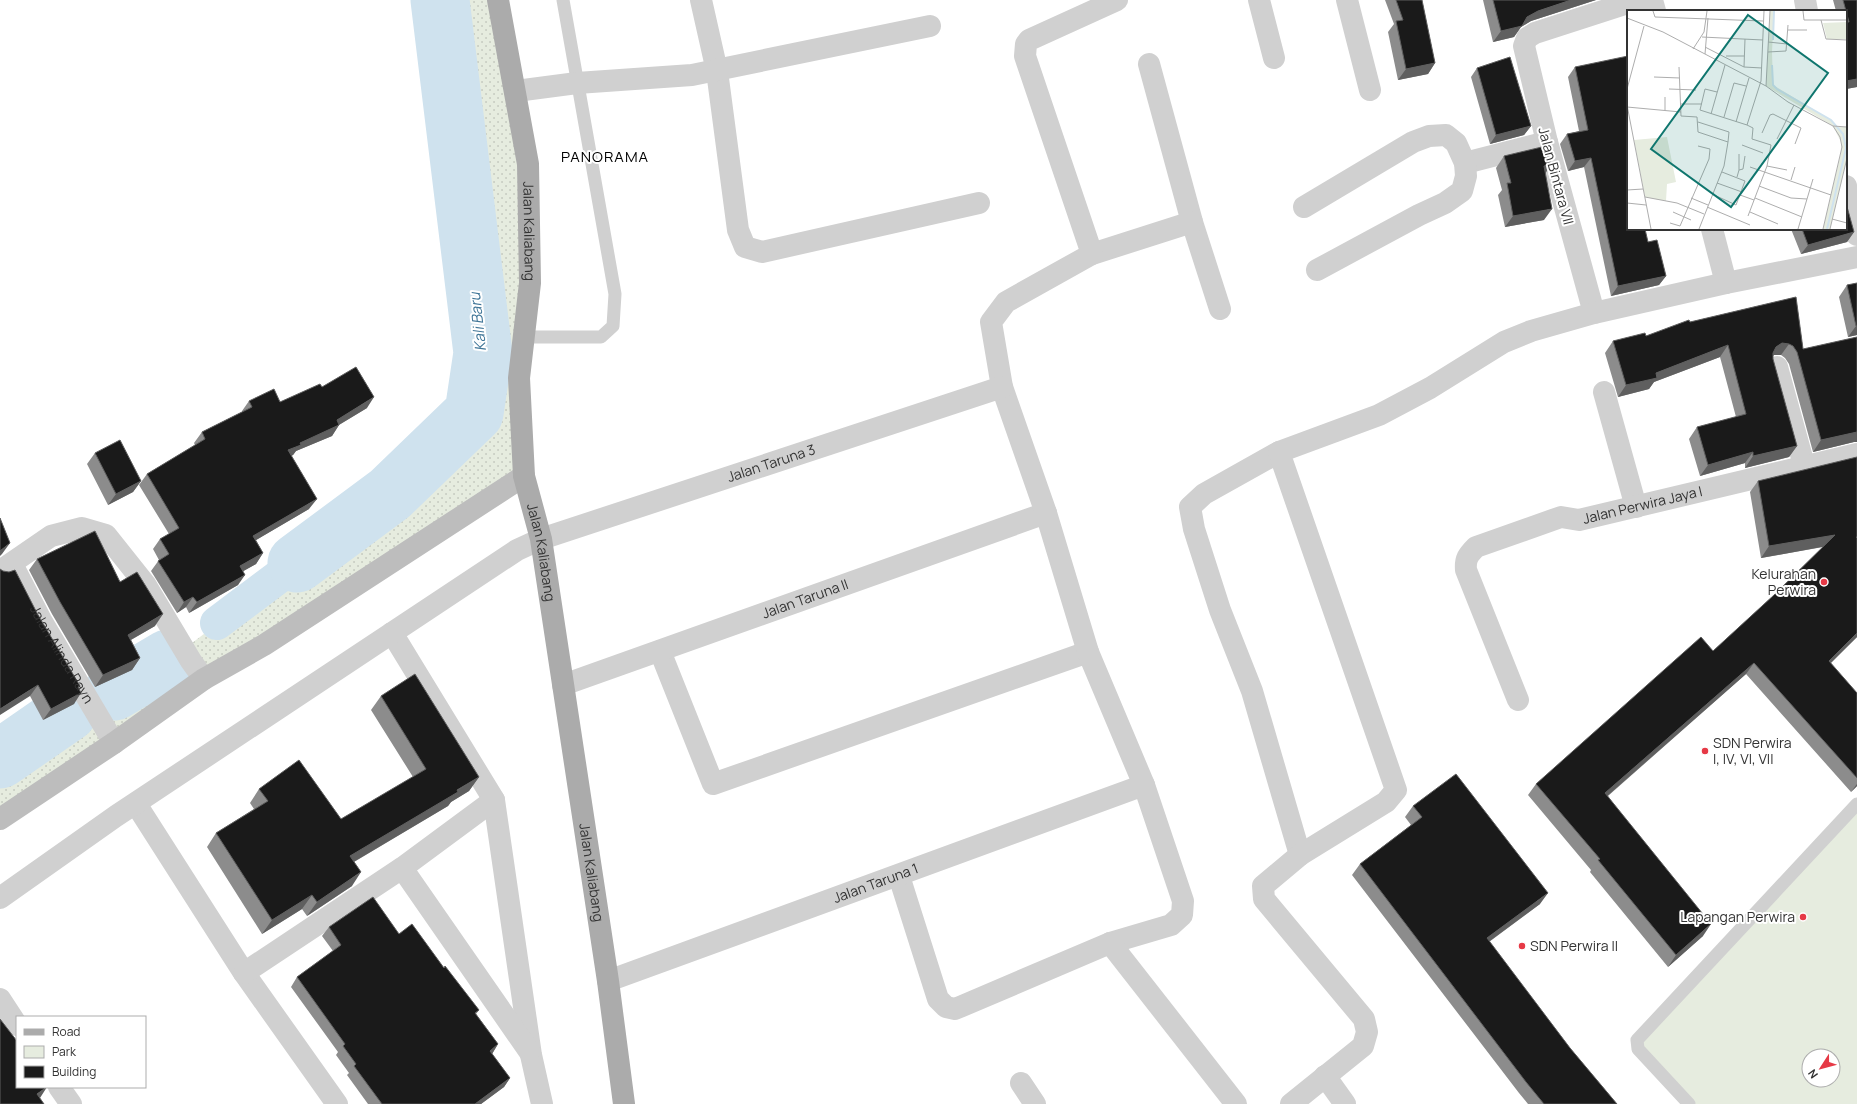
<svg xmlns="http://www.w3.org/2000/svg" width="1857" height="1104" viewBox="0 0 1857 1104" font-family="Manrope,sans-serif">
  <style>
    .grass { fill: url(#grass-dots) }
    .green { fill: #e6ecdf; fill-rule: evenodd }
    .lines { fill: none; stroke-linecap: round; stroke-linejoin: round }
    .canal { stroke: #cfe2ee; stroke-width: 34 }
    .river { stroke: #cfe2ee; stroke-width: 59 }
    .lane { stroke: #d0d0d0; stroke-width: 13 }
    .street { stroke: #d0d0d0; stroke-width: 22 }
    .secondary { stroke: #bdbdbd; stroke-width: 22 }
    .primary { stroke: #ababab; stroke-width: 22 }
    .wall { fill: #8c8c8c }
    .shaded-wall { fill: #5f5f5f }
    .building { fill: #1a1a1a; stroke: #5f5f5f }
    .poi-dot { fill: #e63946; stroke: #fff; stroke-width: 1.5 }
    .labels { text-anchor: middle; stroke-width: 4; stroke-linejoin: round; paint-order: stroke }
    .street-label { font-size: 14px; fill: #333; stroke: #fff }
    .poi-label { font-size: 14px; fill: #333; stroke: #fff; text-anchor: end }
    .neighbourhood-label { font-size: 15px; letter-spacing: 1px; fill: #000; stroke: #fff }
    .water-label { font-size: 15px; font-style: italic; fill: #3f7597; stroke: #fff }
    .inset-river { fill: none; stroke: #cfe2ee; stroke-width: 2 }
    .inset-road { fill: none; stroke: #adadad; stroke-width: 1 }
    .view { fill: #0f766e; fill-opacity: 0.15; stroke: #0f766e; stroke-width: 2 }
    .inset-edge { fill: none; stroke: #333; stroke-width: 2 }
  </style>
  <defs>
    <pattern id="grass-dots" width="8" height="8" patternUnits="userSpaceOnUse"><rect width="8" height="8" fill="#e6ecdf"/><path d="M2 2h.1M6 6h.1" fill="none" stroke="#c6cbc0" stroke-width="1.8" stroke-linecap="round"/></pattern>
  </defs>
  <rect width="100%" height="100%" fill="#fff"/>
  <path class="grass" d="M 441,0 L 498,0 L 516,91 L 524,476 L 0,819 L 0,759 L 68,712 L 114,691 L 184,649 L 390,494 L 474,413 L 483,353 Z"/>
  <path class="green" d="M 1857,801 L 1857,1104 L 1689,1104 L 1638,1049 L 1642,1034 ZM 1809,1056 L 1833,1056 L 1833,1080 L 1809,1080 Z"/>
  <g class="lines">
    <path class="canal" d="M 217,623 L 297,563"/>
    <path class="river" d="M 297,563 L 390,494 L 474,413 L 483,353 L 440,0
      M 114,691 L 168,659
      M 0,759 L 68,712"/>
    <path class="lane" d="M 523,337 L 601,337 L 613,326 L 615,294 L 563,0
      M 1689,1104 L 1638,1049 L 1637,1040 L 1857,804"/>
    <g class="street">
      <path d="M 701,0 L 717,71 L 738,230 L 745,247 L 762,252 L 979,203"/>
      <path d="M 1259,0 L 1274,58"/>
      <path d="M 1347,0 L 1370,90"/>
      <path d="M 1652,0 L 1655,11"/>
      <path d="M 1805,0 L 1807,11"/>
      <path d="M 1149,64 L 1192,222 L 1220,309"/>
      <path d="M 516,91 L 577,83 L 692,75 L 930,26"/>
      <path d="M 1465,163 L 1547,142"/>
      <path d="M 1846,186 L 1857,235"/>
      <path d="M 1304,207 L 1413,142 L 1429,136 L 1446,135 L 1456,143 L 1465,163 L 1466,176 L 1462,191 L 1445,203 L 1419,215 L 1317,270"/>
      <path d="M 1712,229 L 1726,283"/>
      <path d="M 1092,254 L 1192,222"/>
      <path d="M 1594,313 L 1547,142 L 1524,46 L 1527,38 L 1535,33 L 1637,0"/>
      <path d="M 1777,367 L 1804,465"/>
      <path d="M 1604,392 L 1636,507"/>
      <path d="M 1279,452 L 1204,494 L 1190,507 L 1194,529 L 1220,610 L 1252,691 L 1300,855"/>
      <path id="s1" d="M 12,564 L 41,620 L 114,743"/>
      <path d="M 0,571 L 51,536 L 82,528 L 106,535 L 145,584 L 191,661 L 204,679"/>
      <path d="M 392,633 L 494,800 L 531,1055 L 542,1104"/>
      <path d="M 660,651 L 713,784 L 1088,652"/>
      <path id="s2" d="M 563,685 L 1046,513"/>
      <path id="s3" d="M 1518,700 L 1466,570 C 1465,559 1468,555 1476,547 L 1561,517 L 1579,520 L 1857,454"/>
      <path d="M 136,804 L 244,973 L 337,1104"/>
      <path d="M 402,868 L 529,1051"/>
      <path d="M 899,876 L 938,999 L 946,1007 L 955,1009 L 1110,943 L 1171,925 L 1182,915 L 1183,901 L 1144,785 L 1088,652 L 1046,513 L 1002,387 L 991,322 L 1006,302 L 1092,254 L 1025,56 L 1026,44 L 1029,40 L 1117,0"/>
      <path id="s4" d="M 0,898 L 116,816 L 517,550 L 541,539 L 1002,387"/>
      <path d="M 1110,943 L 1236,1104"/>
      <path d="M 244,973 L 402,868 L 494,800"/>
      <path id="s5" d="M 608,981 L 1144,785"/>
      <path d="M 0,999 L 17,1025"/>
      <path d="M 1325,1076 L 1345,1104"/>
      <path d="M 1021,1083 L 1035,1104"/>
      <path d="M 59,1087 L 71,1104"/>
      <path d="M 1291,1104 L 1363,1046 L 1367,1032 L 1364,1019 L 1264,899 L 1263,886 L 1300,855 L 1386,802 L 1396,790 L 1279,452 L 1379,415 L 1430,388 L 1504,342 L 1531,331 L 1594,313 L 1726,283 L 1857,257"/>
    </g>
    <path class="secondary" d="M 0,819 L 114,743 L 204,679 L 264,645 L 524,476"/>
    <path class="primary" id="s6" d="M 498,0 L 528,164 L 530,283 L 519,378 L 524,476 L 541,539 L 608,981 L 624,1104"/>
  </g>
  <path class="wall" d="M 1385,0 L 1422,0 L 1435,63 L 1428,74 L 1398,80 L 1388,32 L 1394,24 Z
    M 1483,0 L 1596,0 L 1531,21 L 1521,27 L 1514,37 L 1493,42 Z
    M 1833,0 L 1857,0 L 1857,87 L 1846,89 L 1846,11 L 1836,11 Z
    M 1575,67 L 1628,229 L 1648,242 L 1666,276 L 1659,285 L 1611,296 L 1584,167 L 1568,171 L 1560,144 L 1567,134 L 1579,131 L 1568,77 Z
    M 1477,68 L 1531,126 L 1524,135 L 1490,144 L 1471,77 Z
    M 1504,156 L 1551,165 L 1545,174 L 1544,220 L 1505,227 L 1498,195 L 1502,190 L 1496,168 Z
    M 1791,229 L 1846,229 L 1854,232 L 1847,242 L 1801,254 Z
    M 1857,283 L 1857,335 L 1848,337 L 1839,297 L 1847,285 Z
    M 1796,297 L 1803,349 L 1857,337 L 1857,442 L 1854,442 L 1813,452 L 1789,364 L 1785,358 L 1781,355 L 1774,355 L 1773,356 L 1773,359 L 1797,446 L 1789,457 L 1745,468 L 1745,463 L 1700,476 L 1689,439 L 1697,427 L 1736,417 L 1720,357 L 1654,382 L 1649,389 L 1618,397 L 1605,353 L 1613,341 L 1646,336 L 1690,322 Z
    M 322,387 L 367,408 L 339,425 L 332,436 L 296,451 L 293,455 L 291,456 L 309,509 L 256,540 L 263,553 L 256,564 L 243,571 L 238,585 L 189,613 L 186,607 L 177,613 L 151,571 L 159,560 L 153,549 L 160,539 L 169,534 L 139,485 L 147,474 L 195,445 L 194,443 L 202,432 L 242,412 L 242,411 L 249,401 L 280,402 Z
    M 95,453 L 141,481 L 133,492 L 108,505 L 87,464 Z
    M 1857,457 L 1857,637 L 1830,663 L 1857,693 L 1857,786 L 1851,792 L 1746,674 L 1608,796 L 1703,936 L 1668,967 L 1590,872 L 1591,870 L 1528,795 L 1536,784 L 1713,651 L 1774,595 L 1823,547 L 1761,558 L 1750,492 L 1758,481 Z
    M 37,559 L 120,582 L 155,626 L 131,640 L 140,658 L 132,670 L 95,687 L 52,614 L 29,570 Z
    M 38,615 L 80,686 L 79,688 L 74,704 L 43,720 L 30,696 Z
    M 381,696 L 479,777 L 469,791 L 451,802 L 448,806 L 354,862 L 352,886 L 307,916 L 302,909 L 262,934 L 207,847 L 216,833 L 254,809 L 250,803 L 259,789 L 341,819 L 413,777 L 371,710 Z
    M 1413,806 L 1540,904 L 1489,942 L 1570,1048 L 1617,1104 L 1528,1104 L 1519,1093 L 1352,875 L 1360,864 L 1411,825 L 1405,817 Z
    M 329,927 L 399,934 L 444,968 L 479,1010 L 476,1014 L 498,1044 L 492,1054 L 510,1078 L 504,1087 L 481,1104 L 368,1104 L 347,1075 L 349,1073 L 336,1055 L 338,1052 L 291,987 L 297,977 L 333,951 L 322,936 Z"/>
  <path class="shaded-wall" d="M 1571,0 L 1596,0 L 1531,21 L 1521,27 L 1514,37 L 1493,42 L 1501,31 L 1538,11 Z
    M 1435,63 L 1428,74 L 1398,80 L 1406,69 Z
    M 1857,79 L 1857,87 L 1846,89 L 1846,81 Z
    M 1531,126 L 1524,135 L 1490,144 L 1496,135 Z
    M 1591,158 L 1584,167 L 1568,171 L 1575,161 Z
    M 1551,165 L 1543,176 L 1544,166 Z
    M 1552,209 L 1544,220 L 1505,227 L 1513,216 Z
    M 1854,232 L 1847,242 L 1801,254 L 1808,245 Z
    M 1666,276 L 1659,285 L 1611,296 L 1618,286 Z
    M 1856,326 L 1857,326 L 1857,335 L 1848,337 Z
    M 1782,343 L 1789,344 L 1781,355 L 1774,355 L 1768,359 L 1776,347 Z
    M 1728,345 L 1720,357 L 1654,382 L 1649,389 L 1618,397 L 1626,385 L 1656,373 Z
    M 374,397 L 367,408 L 337,426 L 339,425 L 332,436 L 296,451 L 293,455 L 281,461 L 288,450 L 300,443 Z
    M 1857,432 L 1857,442 L 1854,442 L 1813,452 L 1821,440 Z
    M 1797,446 L 1789,457 L 1745,468 L 1753,456 Z
    M 1753,452 L 1745,463 L 1700,476 L 1708,465 Z
    M 141,481 L 133,492 L 108,505 L 116,494 Z
    M 317,499 L 309,509 L 246,546 L 253,536 Z
    M 1835,535 L 1827,546 L 1761,558 L 1769,546 Z
    M 10,543 L 2,554 L 0,556 L 0,551 Z
    M 263,553 L 256,564 L 233,577 L 240,566 Z
    M 245,575 L 238,585 L 189,613 L 197,602 Z
    M 193,597 L 186,607 L 177,613 L 184,602 Z
    M 163,614 L 155,626 L 120,646 L 128,635 Z
    M 1857,633 L 1857,637 L 1821,673 L 1829,661 Z
    M 140,658 L 132,670 L 95,687 L 103,675 Z
    M 1754,663 L 1746,674 L 1597,805 L 1605,793 Z
    M 38,685 L 30,696 L 0,715 L 0,709 Z
    M 81,693 L 74,704 L 43,720 L 51,709 Z
    M 479,777 L 469,791 L 451,802 L 448,806 L 340,870 L 350,856 Z
    M 1857,784 L 1857,786 L 1851,792 Z
    M 361,872 L 352,886 L 307,916 L 317,902 Z
    M 1548,893 L 1540,904 L 1479,949 L 1487,938 Z
    M 312,895 L 302,909 L 262,934 L 272,920 Z
    M 1711,924 L 1703,936 L 1668,967 L 1676,955 Z
    M 498,1044 L 492,1054 L 490,1051 Z
    M 510,1078 L 504,1087 L 481,1104 L 475,1104 Z
    M 47,1087 L 40,1098 L 31,1104 L 37,1094 Z"/>
  <path class="building" d="M 1396,0 L 1422,0 L 1435,63 L 1406,69 L 1396,21 L 1403,20 Z
    M 1493,0 L 1571,0 L 1538,11 L 1527,17 L 1522,26 L 1501,31 Z
    M 1843,0 L 1857,0 L 1857,79 L 1846,81 L 1846,22 L 1849,22 Z
    M 1628,56 L 1628,229 L 1645,229 L 1648,242 L 1657,240 L 1666,276 L 1618,286 L 1591,158 L 1575,161 L 1567,134 L 1588,130 L 1575,67 Z
    M 1510,57 L 1531,126 L 1496,135 L 1477,68 Z
    M 1546,146 L 1551,165 L 1544,166 L 1552,209 L 1513,216 L 1507,183 L 1511,183 L 1504,156 Z
    M 1846,203 L 1854,232 L 1808,245 L 1802,229 L 1846,229 Z
    M 1857,283 L 1857,326 L 1856,326 L 1847,285 Z
    M 1796,297 L 1803,349 L 1857,337 L 1857,432 L 1821,440 L 1797,352 L 1793,346 L 1789,344 L 1782,343 L 1776,347 L 1773,353 L 1773,359 L 1797,446 L 1753,456 L 1753,452 L 1708,465 L 1697,427 L 1746,414 L 1728,345 L 1656,373 L 1657,378 L 1626,385 L 1613,341 L 1645,333 L 1646,336 L 1689,320 L 1690,322 Z
    M 356,367 L 374,397 L 337,420 L 339,425 L 300,443 L 301,445 L 288,450 L 317,499 L 253,536 L 263,553 L 240,566 L 245,575 L 197,602 L 193,597 L 184,602 L 158,561 L 169,554 L 160,539 L 179,528 L 147,474 L 205,439 L 202,432 L 252,407 L 249,401 L 274,389 L 280,402 L 320,384 L 322,387 Z
    M 120,440 L 141,481 L 116,494 L 95,453 Z
    M 1857,457 L 1857,537 L 1856,537 L 1857,538 L 1857,633 L 1829,661 L 1857,693 L 1857,778 L 1754,663 L 1605,793 L 1711,924 L 1676,955 L 1598,860 L 1600,859 L 1536,784 L 1701,637 L 1713,651 L 1774,595 L 1835,535 L 1769,546 L 1758,481 Z
    M 0,518 L 10,543 L 0,551 Z
    M 95,531 L 120,582 L 137,572 L 163,614 L 128,635 L 140,658 L 103,675 L 60,602 L 37,559 Z
    M 0,569 L 3,571 L 9,572 L 15,570 L 38,615 L 80,686 L 78,687 L 81,693 L 51,709 L 38,685 L 0,709 Z
    M 415,674 L 479,777 L 457,790 L 458,792 L 350,856 L 361,872 L 317,902 L 312,895 L 272,920 L 216,833 L 268,801 L 259,789 L 299,760 L 341,819 L 426,769 L 381,696 Z
    M 1456,774 L 1548,893 L 1487,938 L 1570,1048 L 1617,1104 L 1544,1104 L 1526,1082 L 1360,864 L 1422,817 L 1413,806 Z
    M 373,897 L 399,934 L 412,924 L 444,968 L 445,966 L 479,1010 L 475,1013 L 498,1044 L 490,1051 L 510,1078 L 475,1104 L 382,1104 L 354,1066 L 356,1064 L 343,1046 L 345,1044 L 297,977 L 341,945 L 329,927 Z
    M 0,1019 L 17,1041 L 17,1087 L 47,1087 L 37,1094 L 44,1104 L 0,1104 Z"/>
  <g class="poi-dot">
    <circle cx="1824" cy="582" r="4"/>
    <circle cx="1705" cy="751" r="4"/>
    <circle cx="1803" cy="917" r="4"/>
    <circle cx="1522" cy="946" r="4"/>
  </g>
  <g class="labels">
    <g class="street-label">
      <text transform="translate(1556 176) rotate(75)" y="5">Jalan Bintara VII</text>
      <text dy="5" stroke="none"><textPath href="#s6" startOffset="234">Jalan Kaliabang</textPath></text>
      <text dy="5" stroke="none"><textPath href="#s4" startOffset="892">Jalan Taruna 3</textPath></text>
      <text dy="5" stroke="none"><textPath href="#s3" startOffset="340">Jalan Perwira Jaya I</textPath></text>
      <text dy="5" stroke="none"><textPath href="#s6" startOffset="558">Jalan Kaliabang</textPath></text>
      <text dy="5" stroke="none"><textPath href="#s2" startOffset="257">Jalan Taruna II</textPath></text>
      <text dy="5" stroke="none"><textPath href="#s1" startOffset="103">Jalan Alinda Rayn</textPath></text>
      <text dy="5" stroke="none"><textPath href="#s6" startOffset="882">Jalan Kaliabang</textPath></text>
      <text dy="5" stroke="none"><textPath href="#s5" startOffset="285">Jalan Taruna 1</textPath></text>
    </g>
    <g class="poi-label">
      <text x="1816" y="579">Kelurahan<tspan x="1816" dy="16">Perwira</tspan></text>
      <text x="1713" y="748" text-anchor="start">SDN Perwira<tspan x="1713" dy="16">I, IV, VI, VII</tspan></text>
      <text x="1795" y="922">Lapangan Perwira</text>
      <text x="1530" y="951" text-anchor="start">SDN Perwira II</text>
    </g>
    <g class="neighbourhood-label">
      <text x="605" y="162">PANORAMA</text>
    </g>
    <g class="water-label">
      <text transform="translate(478 322) rotate(-96)" y="5">Kali Baru</text>
    </g>
  </g>
  <g transform="translate(1627 10)">
    <rect width="220" height="220" fill="#fff"/>
    <path d="M 143,1 L 147,1 L 145,42 L 146,75 L 204,110 L 211,117 L 220,117 L 220,148 L 203,219 L 196,219 L 214,143 L 214,132 L 206,116 L 139,76 Z" fill="#e6ecdf"/>
    <path d="M 220,12 L 220,29 L 200,29 L 196,13 ZM 40,127 L 49,172 L 40,174 L 39,191 L 18,187 L 7,130 Z" fill="#e6ecdf"/>
    <path class="inset-river" d="M 146,30 L 147,1M 145,55 L 146,75 L 150,79 L 204,110 L 216,124 L 219,138 L 200,219"/>
    <path class="inset-road" d="M 26,1 L 28,7 L 136,11M 176,1 L 177,10 L 220,10M 0,8 L 36,22 L 139,76 L 161,92 L 206,116 L 220,117M 194,10 L 199,29 L 220,30M 161,20 L 180,20M 75,27 L 136,30M 141,32 L 160,34M 78,37 L 117,57 L 135,58M 66,39 L 77,22 L 80,1M 141,42 L 159,41 L 161,15M 78,44 L 81,8M 99,46 L 117,46M 52,57 L 54,106 L 70,107 L 71,122 L 101,132 L 97,156 L 72,219M 117,57 L 118,29M 27,67 L 53,68M 139,76 L 143,1M 0,79 L 17,16M 42,79 L 69,80M 90,82 L 78,79 L 73,100 L 120,115 L 126,118 L 125,129 L 144,135 L 140,156 L 121,206M 38,87 L 38,101M 53,94 L 75,94M 0,95 L 24,219M 0,97 L 54,102M 84,104 L 98,55M 97,107 L 107,73 L 119,76M 71,112 L 102,122 L 101,132M 109,112 L 122,68M 120,115 L 134,71 L 137,1M 135,123 L 143,105 L 146,104 L 174,118 L 168,134M 150,129 L 167,95M 115,135 L 136,143M 112,144 L 112,160M 140,156 L 160,160M 123,157 L 204,185M 110,167 L 112,160 L 116,159 L 118,146M 164,170 L 168,157M 90,173 L 115,182M 132,176 L 164,188 L 180,189M 0,180 L 16,179M 85,184 L 109,195 L 118,171 L 95,162M 113,185 L 127,190M 18,187 L 50,193 L 77,204M 64,188 L 81,195M 128,188 L 175,207M 0,193 L 19,195M 80,197 L 123,215M 46,202 L 64,210M 123,202 L 151,214M 205,209 L 220,213M 43,213 L 53,216 L 82,149 L 83,139 L 71,136M 171,219 L 186,169M 196,219 L 215,137 L 213,127 L 206,116M 203,219 L 220,148"/>
    <path class="view" d="M 121,5 L 201,63 L 104,197 L 24,139 Z"/>
    <rect width="220" height="220" class="inset-edge"/>
  </g>
  <rect x="16" y="1016" width="130" height="72" fill="#ffffff" stroke="#adadad"/>
  <rect x="24" y="1029" width="20" height="6" fill="#ababab" stroke="#adadad"/>
  <text x="52" y="1036" font-size="12" fill="#333333">Road</text>
  <rect x="24" y="1046" width="20" height="12" fill="#e6ecdf" stroke="#adadad"/>
  <text x="52" y="1056" font-size="12" fill="#333333">Park</text>
  <rect x="24" y="1066" width="20" height="12" fill="#1a1a1a" stroke="#adadad"/>
  <text x="52" y="1076" font-size="12" fill="#333333">Building</text>
  <g transform="translate(1821 1068) rotate(234)"><circle r="19" fill="#ffffff" stroke="#adadad"/>
  <path d="M0-3L7 15L0 10L-7 15Z" fill="#e63946"/>
  <text y="-6" font-size="11" font-weight="bold" text-anchor="middle" fill="#333333">N</text>
  </g>
</svg>
